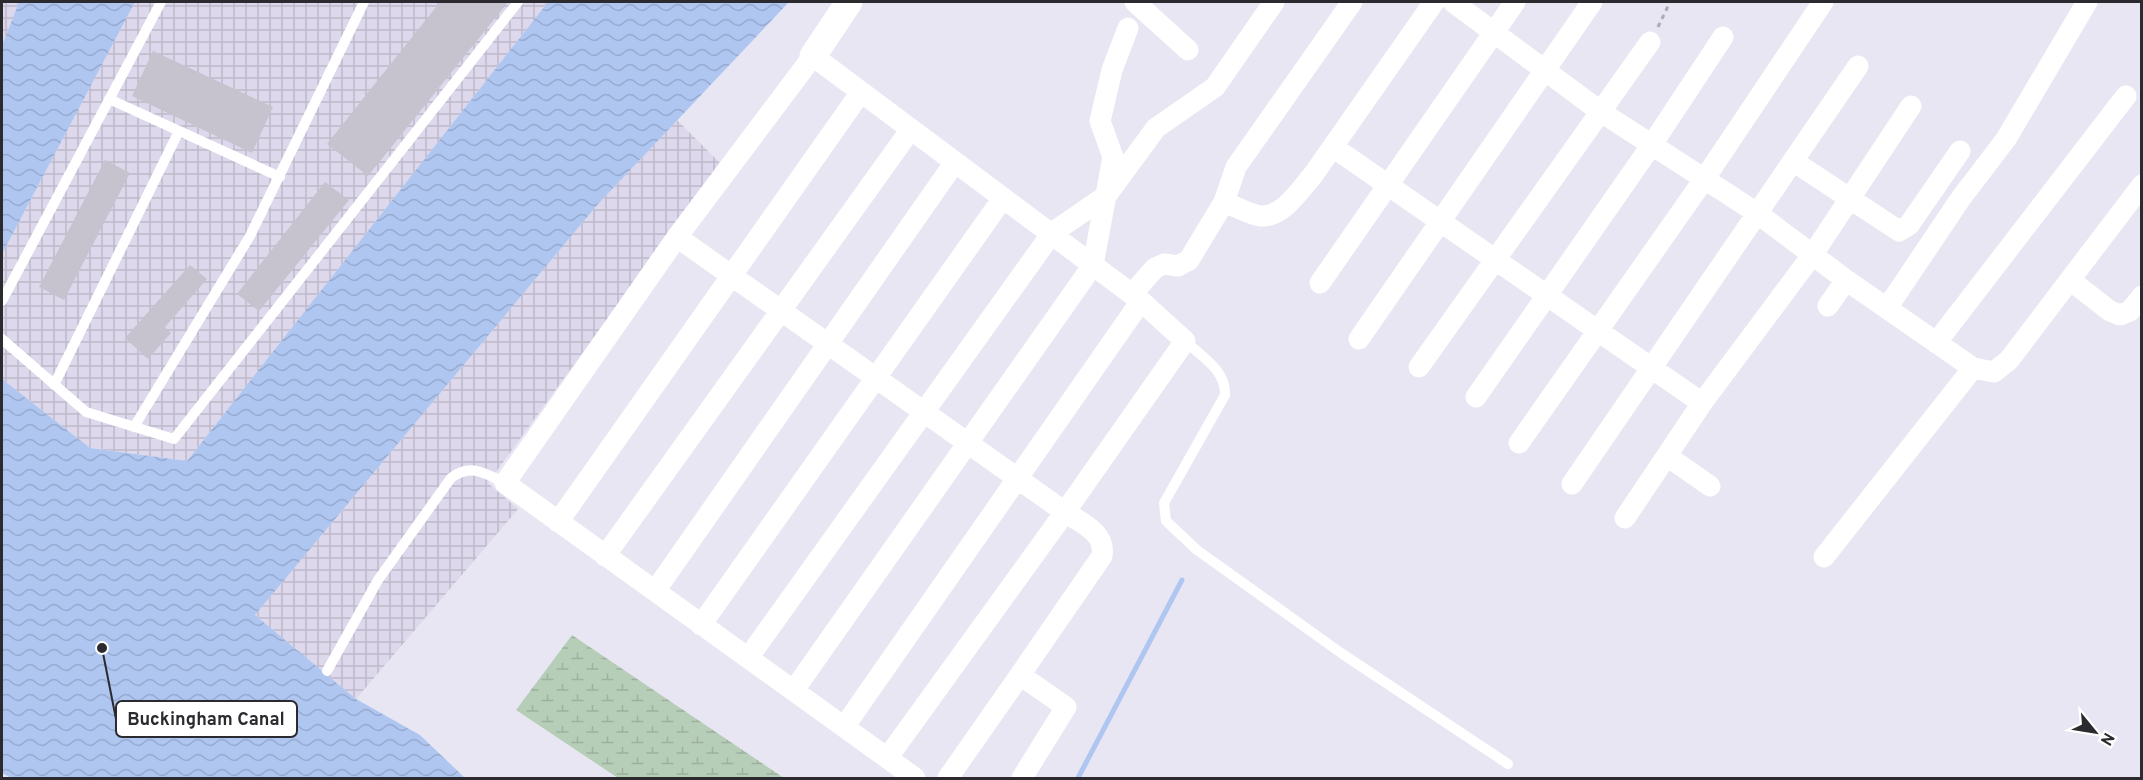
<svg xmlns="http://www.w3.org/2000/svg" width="2143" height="780" viewBox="0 0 2143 780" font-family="Overpass,sans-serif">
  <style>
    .industrial { fill: url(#industrial-grid) }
    .wetland { fill: url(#wetland-marsh) }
    .water { fill: url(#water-waves) }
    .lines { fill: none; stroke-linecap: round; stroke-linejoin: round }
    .stream { stroke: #afc6f1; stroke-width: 5 }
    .building { fill: #c6c3cf }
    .path { stroke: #acaab4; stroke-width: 3; stroke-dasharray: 4.5 4.5; stroke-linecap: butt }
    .service { stroke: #fff; stroke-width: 10 }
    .minor { stroke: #fff; stroke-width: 21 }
    .tertiary { stroke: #fff; stroke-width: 27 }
    .leader { fill: none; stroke: #2b2a2e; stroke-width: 2 }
    .callout-dot { fill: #2b2a2e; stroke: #fff; stroke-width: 2 }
    .callout { fill: #fff; stroke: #2b2a2e; stroke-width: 2 }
    .callout-label { font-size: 18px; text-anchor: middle; font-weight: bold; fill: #2b2a2e }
  </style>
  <defs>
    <pattern id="industrial-grid" width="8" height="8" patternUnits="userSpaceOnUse" patternTransform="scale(1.5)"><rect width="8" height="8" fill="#ddd8ec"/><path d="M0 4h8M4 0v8" fill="none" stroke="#bebacb"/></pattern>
    <pattern id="wetland-marsh" width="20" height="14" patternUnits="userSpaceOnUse" patternTransform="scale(1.5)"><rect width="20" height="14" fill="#b6ceb7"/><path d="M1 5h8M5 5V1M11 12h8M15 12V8" fill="none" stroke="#9db19e"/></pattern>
    <pattern id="water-waves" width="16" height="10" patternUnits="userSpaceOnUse" patternTransform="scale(1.5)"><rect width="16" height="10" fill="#afc6f1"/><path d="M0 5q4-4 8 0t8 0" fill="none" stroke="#97aacf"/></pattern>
  </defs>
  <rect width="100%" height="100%" fill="#e8e6f2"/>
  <path class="industrial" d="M 2,2 L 19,2 L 2,46 Z
    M 135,2 L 548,2 L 187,461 L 90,448 L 2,379 L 2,254 Z
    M 677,120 L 720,163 L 488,483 L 518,509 L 356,699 L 255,615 L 598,204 Z"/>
  <path class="wetland" d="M 572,635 L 784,778 L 618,778 L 516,710 Z"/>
  <path class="water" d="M 19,2 L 135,2 L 2,254 L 2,46 Z
    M 548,2 L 789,2 L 598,204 L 255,615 L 356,699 L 420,735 L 465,778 L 11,778 L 2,773 L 2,379 L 90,448 L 187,461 Z"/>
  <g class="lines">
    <path class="stream" d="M 1078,778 L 1182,580"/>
  </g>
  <path class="building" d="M 440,2 L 508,2 L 368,176 L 327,144 Z
    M 153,51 L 273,107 L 252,153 L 132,96 Z
    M 105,160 L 130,173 L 64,300 L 39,287 Z
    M 325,182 L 349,200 L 259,311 L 237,294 Z
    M 190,265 L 207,279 L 165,327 L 171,333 L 148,359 L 125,338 Z"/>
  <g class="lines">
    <path class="path" d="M 1658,27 L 1670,2"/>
    <path class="service" d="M 109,99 L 280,177
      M 2,301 L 161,2
      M 2,339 L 86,412 L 174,439 L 518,2
      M 1185,341 C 1202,357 1226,370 1225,395 L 1164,503 L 1166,521 L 1197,550 L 1341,653 L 1508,764
      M 54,385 L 179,131
      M 134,427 L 250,236 L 364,2
      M 327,671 L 378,580 L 451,478 C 470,463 485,473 505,483"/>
    <path class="minor" d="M 1135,2 L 1188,50
      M 1453,2 L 1601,112 L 1757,213 L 1846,280 L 1973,368 L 1994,372 L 2009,360 L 2142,185
      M 1333,147 L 1702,403
      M 1793,161 L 1899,231 L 1909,225 L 1960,151
      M 1224,202 C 1235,206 1250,215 1261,216 C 1283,217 1300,190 1313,175 L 1434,2
      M 677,237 L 1065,512 L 888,757
      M 2070,280 L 2110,311 L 2120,315 L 2130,311 L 2142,296
      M 1320,283 L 1515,2
      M 1132,294 L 1155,268 L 1164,264 L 1178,266 L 1189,260 L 1224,202 L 1236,167 L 1352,2
      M 1828,306 L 1846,280
      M 1887,308 L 1961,198 L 2006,139 L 2087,2
      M 1359,339 L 1592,2
      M 1936,343 L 2126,96
      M 1419,367 L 1650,42
      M 1476,397 L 1653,143 L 1723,37
      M 1519,443 L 1705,178 L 1823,2
      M 1667,456 L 1710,486
      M 1572,484 L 1858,66
      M 1625,518 L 1702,403 L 1813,254 L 1911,106
      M 558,522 L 861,92
      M 605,556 L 911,129
      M 1824,557 L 1973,368
      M 655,591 L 955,162
      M 701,625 L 1003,198
      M 748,658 L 1052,233 L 1106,196 L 1156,128 L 1215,87 L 1274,2
      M 794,690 L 1093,265 L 1113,157 L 1100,121 L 1112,70 L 1128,28
      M 844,727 L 1141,301
      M 915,778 L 505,483 L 677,237 L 813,56 L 1141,301 L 1185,341 L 1065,512 C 1083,524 1106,533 1102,556 L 1020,675 L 1066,707 L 1022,778
      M 948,778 L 1020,675"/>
    <path class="tertiary" d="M 813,56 L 849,2"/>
  </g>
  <path class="leader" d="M102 648L116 719"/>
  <circle class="callout-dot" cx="102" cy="648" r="6"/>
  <rect class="callout" x="116" y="701" width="181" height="36" rx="6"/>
  <g class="callout-label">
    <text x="206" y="725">Buckingham Canal</text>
  </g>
  <rect width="2143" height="780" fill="none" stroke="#2b2a2e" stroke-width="6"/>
  <g transform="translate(2095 732) rotate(120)" stroke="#ffffff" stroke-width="4.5" paint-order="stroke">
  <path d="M0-4.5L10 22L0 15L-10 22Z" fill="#2b2a2e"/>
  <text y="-9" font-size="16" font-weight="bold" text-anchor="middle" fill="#2b2a2e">N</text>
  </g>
</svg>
